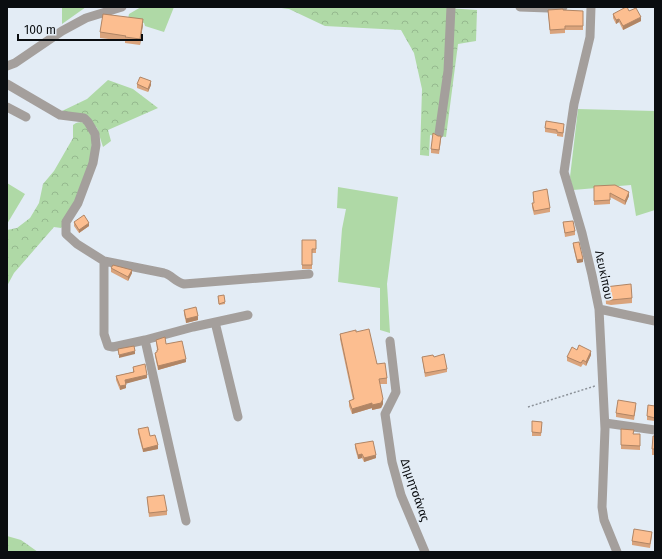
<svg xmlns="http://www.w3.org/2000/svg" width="662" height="559" viewBox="0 0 662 559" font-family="'Fira Sans',sans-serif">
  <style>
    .green { fill: #afd9a6 }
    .forest { fill: url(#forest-crowns) }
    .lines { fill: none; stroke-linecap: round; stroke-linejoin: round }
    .path { stroke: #8c9299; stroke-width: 1.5; stroke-dasharray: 2 2; stroke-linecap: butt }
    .minor { stroke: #a49f9c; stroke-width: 9 }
    .wall { fill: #d9a37c }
    .shaded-wall { fill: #b08565 }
    .building { fill: #fcbe90; stroke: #b08565 }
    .labels { text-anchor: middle; stroke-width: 3.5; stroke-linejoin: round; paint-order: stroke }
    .street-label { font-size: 12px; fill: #0a0d10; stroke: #e3ecf5 }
  </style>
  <defs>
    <pattern id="forest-crowns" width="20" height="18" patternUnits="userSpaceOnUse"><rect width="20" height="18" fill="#afd9a6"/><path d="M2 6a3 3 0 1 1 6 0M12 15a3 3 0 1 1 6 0" fill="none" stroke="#95b98e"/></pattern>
  </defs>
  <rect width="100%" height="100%" fill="#e3ecf5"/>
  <path class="green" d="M 62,7 L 86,7 L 62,24 Z
    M 141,7 L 174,7 L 164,32 L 145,26 L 144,23 L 128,19 L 129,14 Z
    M 578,109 L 655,111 L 655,210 L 636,216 L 631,185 L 573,190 L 570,177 Z
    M 7,183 L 25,194 L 7,224 Z
    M 338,187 L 398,197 L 387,284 L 390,333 L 380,330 L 380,288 L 338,282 L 342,229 L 346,209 L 337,208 Z"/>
  <path class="forest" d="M 274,7 L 431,7 L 477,10 L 476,41 L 458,44 L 446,137 L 430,135 L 429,156 L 420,155 L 422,89 L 414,53 L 401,30 L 325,26 L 289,9 Z
    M 108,80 L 133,89 L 158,108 L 108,130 L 111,141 L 103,147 L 97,128 L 88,118 L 62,111 L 87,99 Z
    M 81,122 L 85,123 L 93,134 L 89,171 L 63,226 L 61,228 L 54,227 L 14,273 L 7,286 L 7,230 L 17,228 L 30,218 L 39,203 L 43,184 L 54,171 L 73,138 L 73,125 L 76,123 Z
    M 7,536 L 21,540 L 38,552 L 7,552 Z"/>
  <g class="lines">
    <path class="path" d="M 528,407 L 595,386"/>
    <path class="minor" d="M 520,7 L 548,8 L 563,7
      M 591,7 L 590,37 L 574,104 L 564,172 L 582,233 L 592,275 L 599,309 L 605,429 L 602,507 L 604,520 L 617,552
      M 7,66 L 15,63 L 62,31 L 86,18 L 122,7
      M 7,84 L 60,115 L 84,118 L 88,122 L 95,134 L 96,145 L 93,163 L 78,203 L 66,222 L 66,234 L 77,244 L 104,261 L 104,334 L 108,346 L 113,347 L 145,340 L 186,521
      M 7,107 L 26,117
      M 439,134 L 448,71 L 451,7
      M 104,261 L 164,273 C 172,275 175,282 184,284 L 309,274
      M 599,309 L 655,321
      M 215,322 L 238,417
      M 145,340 L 193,327 L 248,315
      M 390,341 L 396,392 L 385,414 L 392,462 L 401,495 L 425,552
      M 605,423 L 655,430"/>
  </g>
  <path class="wall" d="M 548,10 L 583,11 L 583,30 L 565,30 L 565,33 L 550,34 Z
    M 629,11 L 641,21 L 623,30 L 619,22 L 616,24 L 613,18 L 613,14 Z
    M 143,24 L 140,45 L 125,43 L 125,41 L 100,38 L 100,32 Z
    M 137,84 L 151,85 L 148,92 L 137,88 Z
    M 564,127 L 563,137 L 557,136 L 557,134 L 545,132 L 545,128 Z
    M 441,140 L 439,154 L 431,153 L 431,149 Z
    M 594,186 L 629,196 L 625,205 L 610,197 L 610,204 L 594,205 Z
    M 533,192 L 550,208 L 550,212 L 534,215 L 532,207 L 532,203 L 534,203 Z
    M 74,222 L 89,226 L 79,233 L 74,226 Z
    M 563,222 L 575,231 L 575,235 L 565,237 Z
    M 302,240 L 316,240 L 316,253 L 312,253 L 312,269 L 302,269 Z
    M 573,243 L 583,262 L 577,263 L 573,246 Z
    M 111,268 L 132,273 L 128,281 L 111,272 Z
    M 605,287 L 632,298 L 632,303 L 611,305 L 606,304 Z
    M 218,296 L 225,302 L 225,304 L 219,305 Z
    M 184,310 L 198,320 L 186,323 L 184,314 Z
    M 356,332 L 387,378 L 387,384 L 380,384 L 383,404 L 381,408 L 372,410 L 372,408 L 352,414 L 349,406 L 349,401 L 353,400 L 340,339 L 340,334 Z
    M 156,340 L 166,344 L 186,362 L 158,370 L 155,356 L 155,353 L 157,353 L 157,350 Z
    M 577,350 L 591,355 L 586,366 L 583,364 L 581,367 L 567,361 L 567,357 Z
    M 422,357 L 434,357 L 447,369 L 447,372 L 425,377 Z
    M 133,367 L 147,378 L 126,383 L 126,388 L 120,390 L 116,380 L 116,376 L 133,372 Z
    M 655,406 L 655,421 L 647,420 L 647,416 Z
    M 636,407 L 634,420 L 616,417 L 616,413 Z
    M 532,421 L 542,422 L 541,436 L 532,436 Z
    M 138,429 L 150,436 L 158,449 L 143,452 L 138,433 Z
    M 621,429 L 633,434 L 640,434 L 640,450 L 621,449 Z
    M 655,436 L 655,455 L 652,455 L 652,449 Z
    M 355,444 L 376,458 L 364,462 L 362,458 L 358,459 L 355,448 Z
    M 147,497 L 167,511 L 167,515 L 149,517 Z
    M 652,536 L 650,548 L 632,545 L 632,541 Z"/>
  <path class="shaded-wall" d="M 641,17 L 641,21 L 623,30 L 623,26 Z
    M 143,19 L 143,24 L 140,45 L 140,39 Z
    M 619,19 L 619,22 L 616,24 L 616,20 Z
    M 151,81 L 151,85 L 148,92 L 148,89 Z
    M 629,192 L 629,196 L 625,205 L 625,201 Z
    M 89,223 L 89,226 L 79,233 L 79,230 Z
    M 583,259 L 583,262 L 577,263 L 577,260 Z
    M 132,270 L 132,273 L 128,281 L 128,277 Z
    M 198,316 L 198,320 L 186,323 L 186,319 Z
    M 135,351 L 135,354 L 119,358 L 119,355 Z
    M 591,351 L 591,355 L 586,366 L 586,362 Z
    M 186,359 L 186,362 L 158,370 L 158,366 Z
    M 147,375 L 147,378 L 125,384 L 125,380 Z
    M 126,385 L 126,388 L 120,390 L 120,386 Z
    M 383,399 L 383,404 L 381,408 L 372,410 L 372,405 Z
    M 372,403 L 372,408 L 352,414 L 352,409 Z
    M 158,445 L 158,449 L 143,452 L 143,449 Z
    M 362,454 L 362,458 L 358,459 L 358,455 Z
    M 376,455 L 376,458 L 364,462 L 364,458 Z"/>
  <path class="building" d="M 626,7 L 627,7 L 629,11 L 636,8 L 641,17 L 623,26 L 619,19 L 616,20 L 613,14 Z
    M 563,9 L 563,10 L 583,11 L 583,26 L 565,26 L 565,29 L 550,30 L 548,10 Z
    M 103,14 L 143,19 L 140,39 L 125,37 L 126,36 L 100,32 Z
    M 140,77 L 151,81 L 148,89 L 137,84 Z
    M 546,121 L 564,124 L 563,133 L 557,132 L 557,130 L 545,128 Z
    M 433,133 L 438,136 L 441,136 L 439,150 L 431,149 Z
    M 615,185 L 629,192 L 625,201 L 610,193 L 610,200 L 594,201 L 594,186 Z
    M 547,189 L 550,208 L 534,211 L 532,203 L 534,203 L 533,192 Z
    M 84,215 L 89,223 L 79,230 L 74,222 Z
    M 573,221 L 575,231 L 565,233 L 563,222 Z
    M 302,240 L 316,240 L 316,249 L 312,249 L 312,265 L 302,265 Z
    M 579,242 L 583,259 L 577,260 L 573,243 Z
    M 113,265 L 132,270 L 128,277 L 111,268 Z
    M 631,284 L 632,298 L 611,300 L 606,299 L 605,287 Z
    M 224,295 L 225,302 L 219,304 L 218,296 Z
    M 196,307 L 198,316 L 186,319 L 184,310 Z
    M 369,329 L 377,364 L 385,363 L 387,378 L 379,379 L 383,399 L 381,403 L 372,405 L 372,403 L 352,409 L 349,401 L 354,399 L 340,334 L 356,330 L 356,332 Z
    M 165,337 L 166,344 L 182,341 L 186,359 L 158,366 L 155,353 L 157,352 L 157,350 L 158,350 L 156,340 Z
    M 579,345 L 591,351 L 586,362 L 583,360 L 581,363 L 567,357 L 572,347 L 577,350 Z
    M 134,346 L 135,351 L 119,355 L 118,349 Z
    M 444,354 L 447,369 L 425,373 L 422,357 L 433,355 L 434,357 Z
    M 145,364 L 147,375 L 125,380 L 126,385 L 120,386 L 116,376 L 134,372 L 133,367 Z
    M 618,400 L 636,403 L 634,416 L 616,413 Z
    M 648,405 L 655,406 L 655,418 L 647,416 Z
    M 532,421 L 542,422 L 541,433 L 532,432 Z
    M 148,427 L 150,436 L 155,435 L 158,445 L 143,449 L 138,429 Z
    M 621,429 L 634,430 L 633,434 L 640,434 L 640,446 L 621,445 Z
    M 653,436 L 655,436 L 655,449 L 652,449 Z
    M 373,441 L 376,455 L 364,458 L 362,454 L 358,455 L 355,444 Z
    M 164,495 L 167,511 L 149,513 L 147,497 Z
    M 634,529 L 652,532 L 650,544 L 632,541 Z"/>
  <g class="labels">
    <g class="street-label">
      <text transform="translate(604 275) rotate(78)" y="4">Λευκίπου</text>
      <text transform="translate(415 490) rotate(71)" y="4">Δημητσάνας</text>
    </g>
  </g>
  <rect width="662" height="559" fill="none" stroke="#0a0d10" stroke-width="16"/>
  <path d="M18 34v6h124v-6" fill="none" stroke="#0a0d10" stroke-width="2"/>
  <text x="24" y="34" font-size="12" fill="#0a0d10" stroke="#e3ecf5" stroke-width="3" paint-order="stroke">100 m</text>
</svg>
